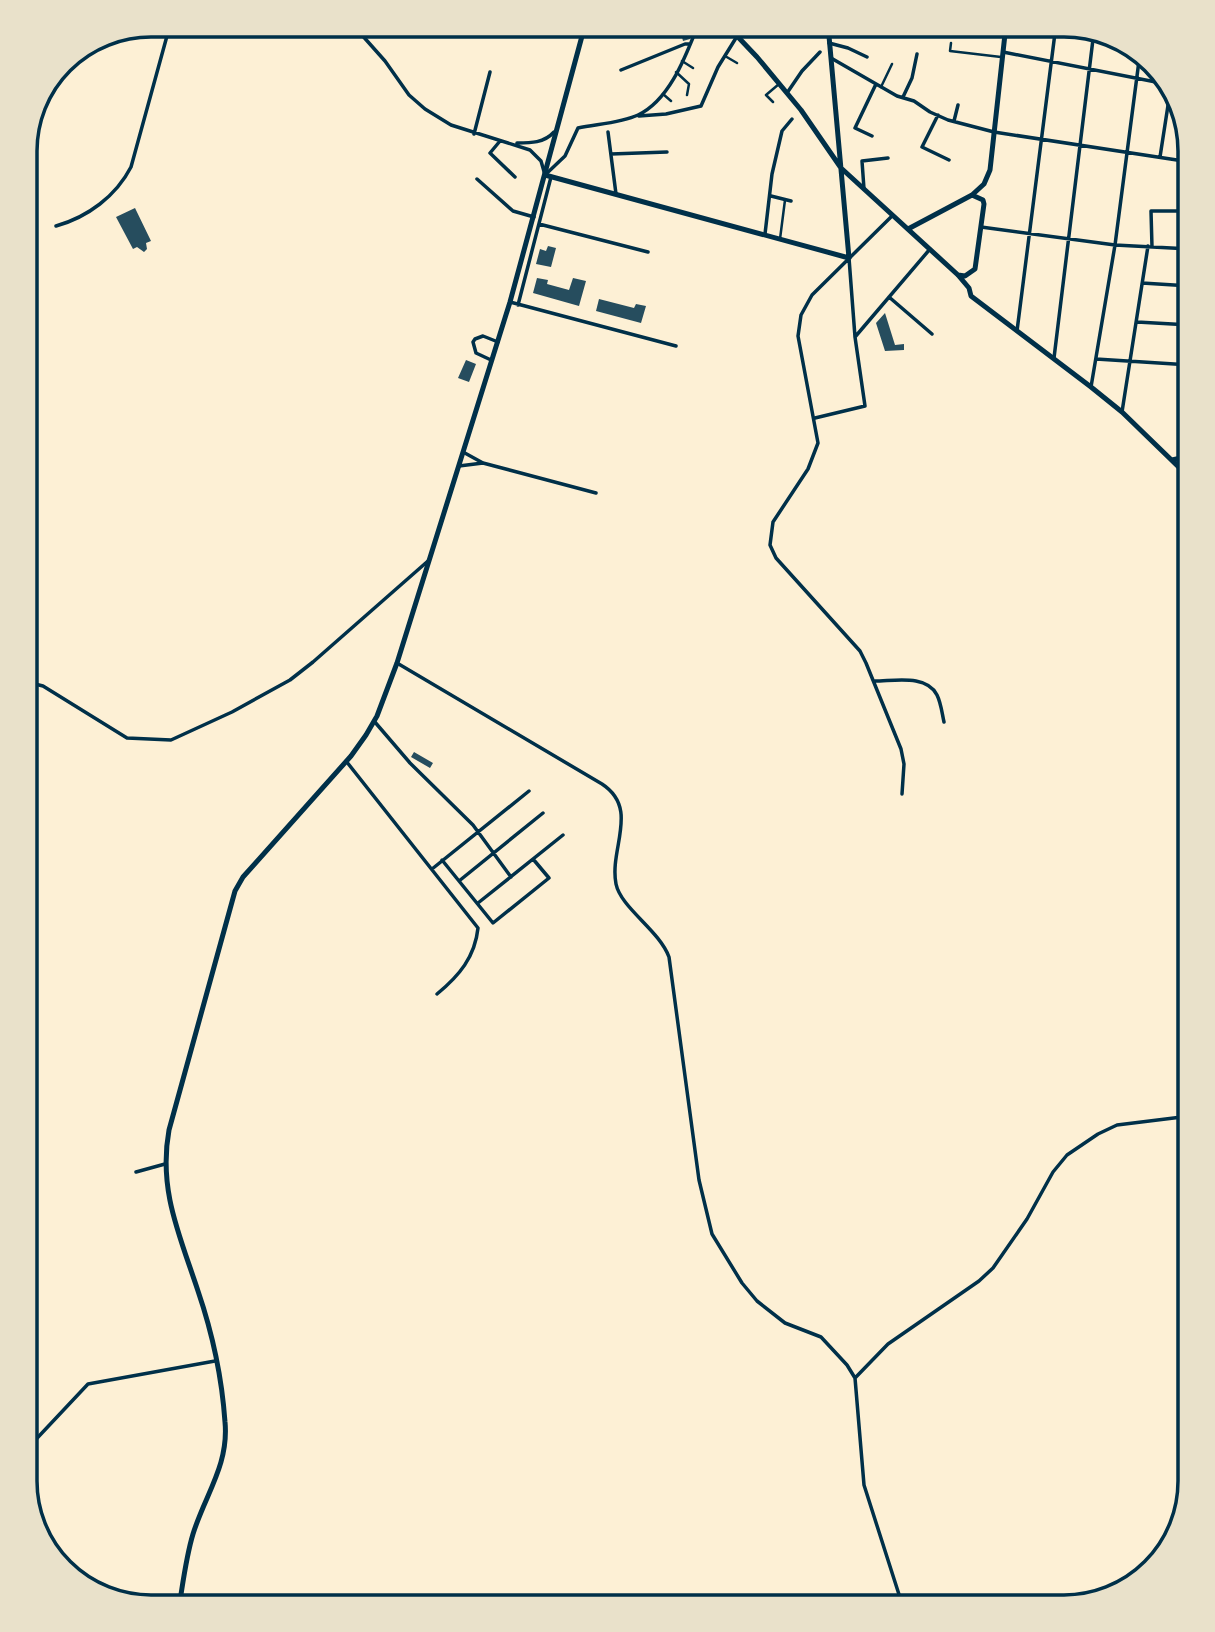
<svg xmlns="http://www.w3.org/2000/svg" width="1215" height="1632" viewBox="0 0 1215 1632" font-family="'Sofia Sans Condensed',sans-serif">
  <style>
    .building { fill: #264d5e }
    .lines { fill: none; stroke-linecap: round; stroke-linejoin: round }
    .pedestrian { stroke: #003049; stroke-width: 2.5 }
    .minor { stroke: #003049; stroke-width: 3.5 }
    .tertiary { stroke: #003049; stroke-width: 5 }
    .rim { fill: none; stroke: #003049; stroke-width: 3.5 }
  </style>
  <rect width="100%" height="100%" fill="#fdf0d5"/>
  <path class="building" d="M 671,25 L 686,25 L 690,39 L 683,41 L 679,26 L 672,28 Z
    M 135,208 L 151,241 L 146,243 L 147,249 L 144,252 L 137,247 L 133,249 L 116,217 Z
    M 548,246 L 556,248 L 551,267 L 536,264 L 540,249 L 546,251 Z
    M 537,278 L 548,280 L 547,284 L 569,290 L 573,278 L 586,281 L 579,306 L 533,293 Z
    M 599,299 L 634,308 L 636,304 L 646,306 L 641,323 L 596,311 Z
    M 885,313 L 895,345 L 904,344 L 904,350 L 885,351 L 876,323 Z
    M 466,360 L 476,364 L 469,382 L 458,378 Z
    M 414,752 L 433,763 L 430,768 L 411,757 Z"/>
  <g class="lines">
    <path class="pedestrian" d="M 951,43 L 950,51 L 1001,57
      M 725,56 L 737,63
      M 682,61 L 693,68
      M 676,72 L 689,84 L 687,95
      M 881,87 L 892,64
      M 663,94 L 671,101
      M 773,102 L 766,95 L 779,84
      M 780,239 L 785,200"/>
    <path class="minor" d="M 353,25 L 385,61 L 409,95 L 425,109 L 451,125 L 530,150 L 541,161 L 545,175 L 565,156 L 578,128 C 597,124 621,123 638,115 C 670,100 686,55 698,25
      M 808,25 L 811,28
      M 899,25 L 915,29 L 934,26 L 1005,27
      M 829,43 L 848,48 L 867,57
      M 1003,52 L 1171,85
      M 831,58 L 897,96 L 914,101 L 930,112 L 948,120 L 994,132 L 1190,162
      M 621,70 L 685,44 L 690,44
      M 787,93 L 802,71 L 820,52
      M 903,97 L 912,78 L 917,54
      M 938,115 L 922,147 L 949,160
      M 639,116 L 666,114 L 701,106 L 718,67 L 744,25
      M 954,121 L 958,105
      M 608,132 L 616,194
      M 474,134 L 490,72
      M 872,136 L 855,128 L 876,84
      M 500,141 L 490,153 L 515,177
      M 517,143 C 531,143 544,143 554,132
      M 611,154 L 667,152
      M 1160,157 L 1171,86
      M 477,179 L 513,211 L 534,217
      M 864,189 L 862,161 L 888,158
      M 771,196 L 791,201
      M 892,216 L 812,295 L 801,315 L 798,336 L 818,443 L 808,469 L 773,522 L 770,545 L 776,558 L 860,651 L 866,663 L 901,749 L 904,764 L 902,794
      M 539,224 L 648,252
      M 56,226 C 88,217 116,196 131,167 L 170,25
      M 981,227 L 1115,245 L 1190,249
      M 765,234 L 772,174 L 782,131 L 792,119
      M 1152,247 L 1151,211 L 1190,211
      M 1142,283 L 1190,286
      M 889,297 L 932,334
      M 510,302 L 676,346
      M 518,305 L 551,177
      M 1137,322 L 1190,325
      M 1017,331 L 1056,25
      M 855,337 L 930,249
      M 1054,358 L 1094,31
      M 1096,359 L 1190,365
      M 491,360 L 476,353 L 473,342 L 475,339 L 483,336 L 498,342
      M 1179,363 L 1190,289
      M 1091,387 L 1115,245 L 1140,53
      M 1122,412 L 1148,246
      M 815,418 L 865,406 L 855,337 L 849,258
      M 463,452 L 483,463 L 596,493
      M 459,466 L 483,463
      M 397,663 L 602,784 C 640,809 609,848 616,884 C 621,908 659,930 669,957 L 699,1180 L 712,1234 L 742,1283 L 757,1301 L 785,1323 L 821,1337 L 847,1365 L 855,1378 L 864,1485 L 903,1607
      M 875,681 C 894,681 927,674 937,695 C 941,703 942,713 944,722
      M 25,686 L 35,684 L 43,686 L 127,738 L 171,740 L 232,712 L 290,680 L 313,662 L 428,561
      M 374,721 L 410,763 L 473,825 L 511,877
      M 346,761 L 478,928 C 475,957 459,976 437,994
      M 442,860 L 493,923 L 549,878 L 533,859
      M 432,869 L 529,791
      M 459,881 L 543,813
      M 478,903 L 563,835
      M 136,1172 L 165,1164
      M 855,1378 L 888,1344 L 979,1281 L 993,1268 L 1027,1219 L 1053,1172 L 1067,1155 L 1098,1134 L 1117,1125 L 1190,1116
      M 25,1451 L 88,1384 L 215,1361"/>
    <path class="tertiary" d="M 710,25 L 738,37 L 757,57 L 801,110 L 841,168 L 958,275 L 969,288 L 971,296 L 1091,387 L 1122,412 L 1190,478
      M 545,175 L 849,258 L 828,25
      M 972,195 L 984,184 L 990,170 L 1006,25
      M 908,229 L 972,195 L 983,200 L 984,204 L 975,269 L 965,276 L 958,275
      M 1172,460 L 1190,456
      M 179,1607 C 183,1583 186,1557 193,1534 C 205,1495 229,1465 225,1422 C 222,1379 212,1332 198,1291 C 180,1236 158,1190 169,1130 L 235,891 L 243,877 L 351,756 L 366,735 L 377,716 L 397,663 L 510,302 L 585,25"/>
  </g>
  <path d="M0 0H1215V1632H0ZM151 37H1064A114 114 0 0 1 1178 151V1481A114 114 0 0 1 1064 1595H151A114 114 0 0 1 37 1481V151A114 114 0 0 1 151 37Z" fill="#e9e1ca" fill-rule="evenodd"/>
  <path class="rim" d="M151 37H1064A114 114 0 0 1 1178 151V1481A114 114 0 0 1 1064 1595H151A114 114 0 0 1 37 1481V151A114 114 0 0 1 151 37Z"/>
</svg>
